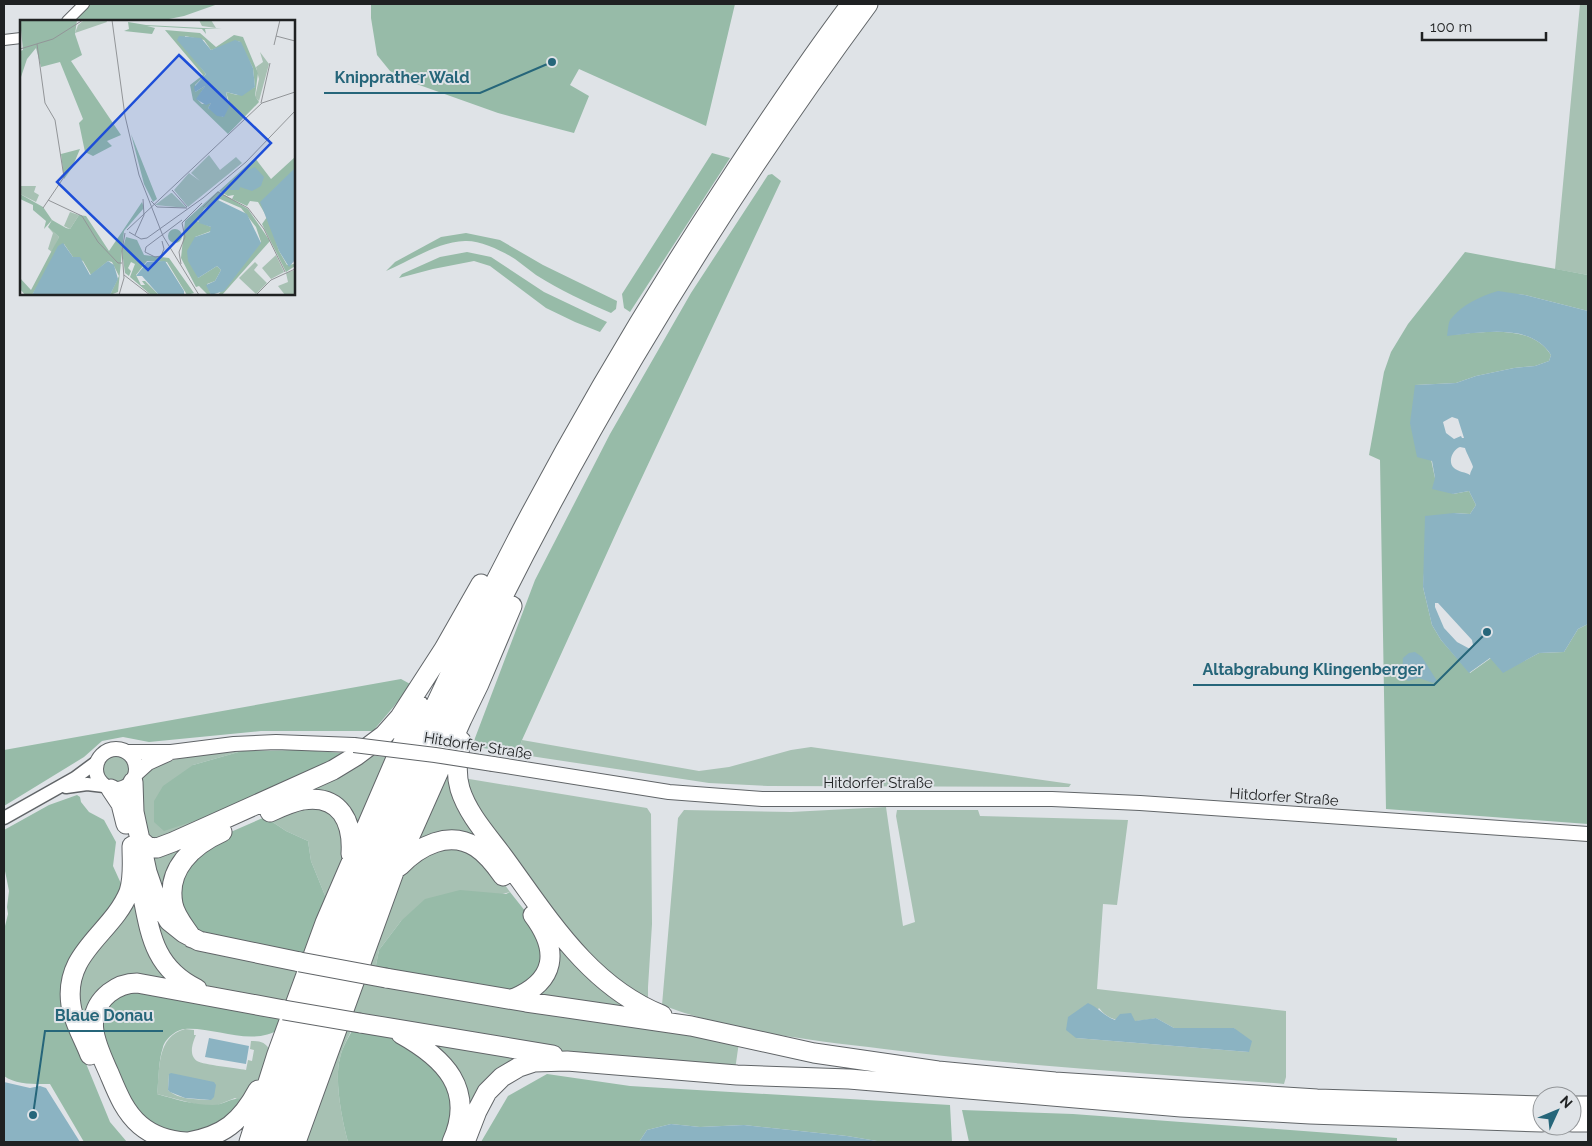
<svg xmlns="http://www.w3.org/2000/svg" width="1592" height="1146" viewBox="0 0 1592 1146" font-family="Raleway,sans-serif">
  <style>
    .green { fill: #a7c1b3; fill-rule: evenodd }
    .forest { fill: #97bba8 }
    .water { fill: #8bb3c2; fill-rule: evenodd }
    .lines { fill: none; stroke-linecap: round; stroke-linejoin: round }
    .minor-casing { stroke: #616568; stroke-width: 12 }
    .tertiary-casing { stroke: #616568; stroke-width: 15 }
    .secondary-casing { stroke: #616568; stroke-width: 16 }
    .motorway-casing { stroke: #616568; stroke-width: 21 }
    .minor { stroke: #fff; stroke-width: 10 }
    .tertiary { stroke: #fff; stroke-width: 12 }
    .secondary { stroke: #fff; stroke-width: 14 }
    .motorway { stroke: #fff; stroke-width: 19 }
    .secondary-bridge-casing { stroke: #616568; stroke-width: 16; stroke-linecap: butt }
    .motorway-bridge-casing { stroke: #616568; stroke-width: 21; stroke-linecap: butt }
    .secondary-bridge { stroke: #fff; stroke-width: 14 }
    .motorway-bridge { stroke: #fff; stroke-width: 19 }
    .labels { text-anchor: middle; stroke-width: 4; stroke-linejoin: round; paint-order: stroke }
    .street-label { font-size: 15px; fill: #1f2122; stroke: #dfe3e7 }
    .inset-road { fill: none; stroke: #929598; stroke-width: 1 }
    .view { fill: #1d4ed8; fill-opacity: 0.15; stroke: #1d4ed8; stroke-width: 2.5 }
    .inset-edge { fill: none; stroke: #1f2122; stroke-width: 2.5 }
    .leader { fill: none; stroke: #26667a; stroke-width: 2 }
    .callout-dot { fill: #26667a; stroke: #dfe3e7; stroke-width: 2 }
    .callout-label { font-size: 16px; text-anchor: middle; font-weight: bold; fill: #26667a; stroke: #dfe3e7; stroke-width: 4; stroke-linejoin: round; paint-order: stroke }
  </style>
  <rect width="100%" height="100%" fill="#dfe3e7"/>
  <path class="green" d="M 1580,4 L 1588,4 L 1588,275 L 1555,269 Z
    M 522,740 L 699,771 L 729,767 L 791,750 L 811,747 L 1071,784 L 1069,787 L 768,786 L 709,783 L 517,754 Z
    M 242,751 L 193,765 L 253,801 L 157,845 L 147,841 C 145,830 136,797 138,788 C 139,782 142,775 147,771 C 164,756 219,754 242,751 Z
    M 365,755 L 388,757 L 357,832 L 350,818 L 294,799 L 217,831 L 180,925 L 148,857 Z
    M101 770a15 15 0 1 1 30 0a15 15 0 1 1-30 0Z
    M 446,765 L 562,942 L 646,1013 L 525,998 L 550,938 L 502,868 L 479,847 L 415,847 Z
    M 463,778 L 647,808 L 651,814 L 652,924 L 648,987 L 648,1006 L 613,983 L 497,844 Z
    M 297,805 L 333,810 L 348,844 L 328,903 L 311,861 L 308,841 L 286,831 L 265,817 Z
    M 886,807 L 903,926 L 915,922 L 896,816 L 897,810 L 978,810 L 980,816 L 1128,820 L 1117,905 L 1103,904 L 1097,989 L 1286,1011 L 1286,1077 L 1284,1084 C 1150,1073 1016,1066 884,1049 C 808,1040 733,1032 662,1005 L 678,818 L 684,810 L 791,812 ZM 1099,1008 C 1112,1026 1137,1022 1156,1018 L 1174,1028 L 1234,1028 L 1249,1052 L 1076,1038 Z
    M 461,847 L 500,878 L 510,892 L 401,921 L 379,950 L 375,970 L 363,969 L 400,877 L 426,850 Z
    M 147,885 L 301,967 L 286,1006 L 201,986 L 168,960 Z
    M 135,890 L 168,975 L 124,1115 L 81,1021 L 76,982 Z
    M 361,981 L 739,1042 L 735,1070 L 594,1057 L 348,1015 Z
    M 343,1027 L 352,1029 C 348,1038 342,1048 340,1058 C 334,1080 342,1120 348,1142 L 304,1142 Z
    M 185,1029 L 194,1030 L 194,1035 L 196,1035 C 193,1042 188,1055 197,1061 C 204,1065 236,1068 246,1070 L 248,1060 L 252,1061 L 254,1050 L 250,1049 L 251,1041 C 260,1041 266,1042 270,1051 L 263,1071 L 246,1104 L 235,1098 L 215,1106 L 199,1105 L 157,1094 C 160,1069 156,1037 185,1029 ZM 169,1074 L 210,1100 C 196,1099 179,1100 168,1090 Z
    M 415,1036 L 536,1056 L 522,1062 L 468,1125 Z"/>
  <path class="forest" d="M 90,4 L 218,4 L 184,16 L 159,21 L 75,21 Z
    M 371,4 L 735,4 L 706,126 L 579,69 L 570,85 L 589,96 L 574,133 L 498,113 L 408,81 L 390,71 L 377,55 L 371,18 Z
    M 712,153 L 730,158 L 630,312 L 624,308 L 622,294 Z
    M 772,174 L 781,181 L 622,520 L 522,740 L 517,754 L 472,746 L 535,580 L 610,434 L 691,293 L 768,175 Z
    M 466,233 L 500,240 L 543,265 L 617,301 L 616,309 L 611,313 C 585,302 560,290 536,275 C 529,270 522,264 515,259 C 503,251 479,240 465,241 C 437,242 412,260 386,271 L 395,262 L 441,237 Z
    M 467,252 L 491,257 L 544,292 L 607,322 L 600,332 L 575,322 L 546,308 L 490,266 L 474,261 L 433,269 L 399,278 L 402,274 L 440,257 Z
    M 1465,252 L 1588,275 L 1588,311 L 1525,295 L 1516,294 L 1448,335 C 1480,333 1531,322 1551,355 L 1549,361 L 1535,366 L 1514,368 L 1476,376 L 1456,383 L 1415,385 L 1435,478 L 1453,494 L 1469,491 L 1476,505 L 1470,514 L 1454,513 L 1425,560 L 1423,587 L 1432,625 L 1441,640 L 1470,673 L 1491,658 L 1503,672 L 1539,653 L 1564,652 L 1578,629 L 1588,624 L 1588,824 L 1386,809 L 1380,460 L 1369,455 L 1384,372 L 1391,352 L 1408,324 Z
    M 401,679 L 412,685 L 373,731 L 261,731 L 149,742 L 123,737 L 102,741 L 84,757 L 4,806 L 4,750 Z
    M 303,750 L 355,754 L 266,797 L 164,831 L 154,822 L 154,801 L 163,786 L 193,765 L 242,751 Z
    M 77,795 L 80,797 L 81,802 L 89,812 L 104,820 L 116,842 L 113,866 L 123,888 L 90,936 L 69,1022 L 110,1122 L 127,1142 L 84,1142 L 50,1084 C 35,1084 16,1085 4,1076 L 4,930 L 8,914 L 7,907 L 9,891 L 4,866 L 4,830 L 49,805 Z
    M 265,817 L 286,831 L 308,841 L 311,861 L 328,903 L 306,956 L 206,935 L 196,929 L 181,908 L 179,879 L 210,841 Z
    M 460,890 L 506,894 L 510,892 L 541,931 L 547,962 L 516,992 L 375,970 L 379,950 L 401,921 L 425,899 Z
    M 121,990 L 284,1016 L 280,1029 C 251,1047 216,1027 185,1029 C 177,1029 165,1039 163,1047 C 158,1062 159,1079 157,1094 C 175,1099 193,1105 213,1105 C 225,1105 229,1097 244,1099 L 236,1116 L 186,1138 L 138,1118 L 101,1043 L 104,1004 Z
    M 353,1029 L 401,1040 L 431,1056 L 456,1100 L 449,1142 L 348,1142 C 342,1120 334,1080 340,1058 C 342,1048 348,1038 353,1029 Z
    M 547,1074 L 630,1086 L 950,1105 L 952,1142 L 883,1142 L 847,1136 L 744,1125 L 700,1127 L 671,1124 L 647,1130 L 639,1142 L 481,1142 L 508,1096 Z
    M 962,1110 L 1073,1114 L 1397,1138 L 1397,1142 L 969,1142 Z"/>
  <path class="water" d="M 1498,291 L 1525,295 L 1588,311 L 1588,624 L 1578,629 L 1564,652 L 1539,653 L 1503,673 L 1490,658 L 1469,673 L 1441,640 L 1432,625 L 1423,587 L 1425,516 L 1454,513 L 1470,514 L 1476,505 L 1469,491 L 1453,494 L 1432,489 L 1435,478 L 1432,461 L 1417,457 L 1410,423 L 1415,385 L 1456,383 L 1476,376 L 1514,368 L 1535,366 L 1549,361 L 1551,355 C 1531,322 1480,333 1447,336 C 1448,331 1448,324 1450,320 C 1461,305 1481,296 1498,291 ZM 1452,417 L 1458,419 L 1464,438 L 1462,438 L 1461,436 L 1454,439 L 1446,433 L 1443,422 ZM 1460,447 L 1465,448 C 1466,452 1473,465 1473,467 C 1472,470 1470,472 1470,475 C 1466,472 1458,472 1454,468 C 1447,462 1453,449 1460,447 ZM 1435,603 L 1438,603 L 1472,640 L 1473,645 L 1470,649 L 1457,642 L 1444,628 L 1435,607 Z
    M 1415,652 L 1422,657 L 1437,681 L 1433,683 L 1419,678 L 1408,681 L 1402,676 L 1403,658 L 1409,653 Z
    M 1088,1003 C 1099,1008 1104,1016 1115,1020 L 1120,1014 L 1131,1013 L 1135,1021 L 1156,1018 L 1174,1028 L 1234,1028 L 1252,1041 L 1249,1052 L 1076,1038 L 1066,1030 L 1068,1017 Z
    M 209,1038 L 249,1046 L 246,1064 L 205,1057 Z
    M 171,1073 L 214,1082 L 216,1085 L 214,1097 L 211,1100 L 185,1098 L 170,1092 L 168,1090 L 169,1074 Z
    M 4,1082 L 30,1088 L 40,1086 L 46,1088 L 80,1142 L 4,1142 Z
    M 671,1124 L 700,1127 L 744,1125 L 847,1136 L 883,1142 L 639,1142 L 647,1130 Z"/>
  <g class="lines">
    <g class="minor-casing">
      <path id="minor" d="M 67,21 L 84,4
        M 4,40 L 21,38"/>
    </g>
    <g class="tertiary-casing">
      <path id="tertiary" d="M 66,787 L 87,784 L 104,786
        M 4,818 L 75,778 L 98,761"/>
    </g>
    <g class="secondary-casing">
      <path id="secondary" d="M96 769a20 20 0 1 1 40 0a20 20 0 1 1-40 0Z
        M 127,752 L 171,752 L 234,744 L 276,742 L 354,745
        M 493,764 L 669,792 L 762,799 L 1052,799 L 1140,803 L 1588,834
        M 137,773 L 148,763 L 168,754"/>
    </g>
    <g class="motorway-casing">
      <path id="motorway" d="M 461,741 C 458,757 455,772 460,789 C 468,815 489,837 505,859 C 548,918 590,987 662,1015
        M 133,782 L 134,812 L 147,872 L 157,901 L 169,921 L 184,933 L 199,941 L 300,962
        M 111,789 L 121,804 L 126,824
        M 270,812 C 281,807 292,802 303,800 C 341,794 353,823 351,854
        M 140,840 L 148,847 L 157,848 L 173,842 L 333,770 L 356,756 L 384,735 L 400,717 L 444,649 L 481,584
        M 400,866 C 419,846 449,830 476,847 C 487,854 496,866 503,876
        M 140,883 C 150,928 150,966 197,989
        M 192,938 C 185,927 175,916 173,904 C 166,869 193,845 222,832
        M 386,978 L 526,1002 L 691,1026 L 814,1053 L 938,1071 L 1055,1082 L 1317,1099 L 1542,1106
        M 513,999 C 556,981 560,951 533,915
        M 360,1023 L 553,1055
        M 401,1034 C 444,1058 476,1089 452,1142
        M 90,1055 C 84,1039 73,1021 71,1005 C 63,952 112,934 129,892 C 134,877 132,862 132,846
        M 1572,1106 L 1588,1106
        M 1572,1122 L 1588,1122
        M 186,1142 C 169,1141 153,1136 140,1125 C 124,1111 117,1092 109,1073 C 97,1046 81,1016 109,993 C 118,986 126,983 137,983 L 284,1010
        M 188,1142 C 223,1136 241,1122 258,1090
        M 249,1142 L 277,1054 L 325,923 L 419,705
        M 265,1142 C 299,1042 334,943 374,845 C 469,616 587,397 723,190 C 764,127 806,64 851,4
        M 281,1142 C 327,1003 378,866 438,732 C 554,477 702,229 868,4
        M 296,1142 L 394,872 L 462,719 L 479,684 L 512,606
        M 465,1142 L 477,1111 L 487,1092 L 502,1077 L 519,1067 L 534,1062 L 567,1061 L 737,1075 L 849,1079 L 1181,1107 L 1310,1114 L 1542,1122"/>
    </g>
    <use href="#minor" class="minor"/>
    <use href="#tertiary" class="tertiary"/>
    <use href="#secondary" class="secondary"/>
    <use href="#motorway" class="motorway"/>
    <g class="secondary-bridge-casing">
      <path id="secondary-bridge" d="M 354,745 L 435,755 L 493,764"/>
    </g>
    <g class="motorway-bridge-casing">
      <path id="motorway-bridge" d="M 300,962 L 386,978
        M 284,1010 L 360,1023"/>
    </g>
    <use href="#secondary-bridge" class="secondary-bridge"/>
    <use href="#motorway-bridge" class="motorway-bridge"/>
  </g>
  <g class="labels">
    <g class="street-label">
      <text transform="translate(478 746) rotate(9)" y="5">Hitdorfer Straße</text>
      <text x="878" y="788">Hitdorfer Straße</text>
      <text transform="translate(1284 797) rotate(4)" y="5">Hitdorfer Straße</text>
    </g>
  </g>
  <g transform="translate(20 20)">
    <rect width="275" height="275" fill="#dfe3e7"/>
    <path d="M 64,0 L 86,0 L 87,2 L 55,13 L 58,5 ZM 134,0 L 191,0 L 196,8 L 182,6 L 179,0 ZM 240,32 L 249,44 L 239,81 L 235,77 L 239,59 L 236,47 L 243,42 ZM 189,135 L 200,150 L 216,137 L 222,143 L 168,187 L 154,170 L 169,153 L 180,161 L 171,153 ZM 0,166 L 16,166 L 14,172 L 19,175 L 16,182 L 0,174 ZM 151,173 L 152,173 L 167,188 L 135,185 ZM 50,192 L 59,195 L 50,209 L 44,206 ZM 28,207 L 39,217 L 32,232 L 28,229 L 33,213 ZM 256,235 L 264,252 L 251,259 L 242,248 ZM 235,242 L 238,245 L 234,250 L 247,263 L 236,274 L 219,258 ZM 275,250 L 275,275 L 265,275 L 258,266 L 268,262 L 266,253 Z" fill="#a7c1b3"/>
    <path d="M 0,0 L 57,0 L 55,14 L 62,35 L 51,41 L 101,115 L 87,121 L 92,126 L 73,136 L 65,132 L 59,103 L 63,99 L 40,42 L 21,47 L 16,28 L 7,39 L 0,60 L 0,31 L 3,30 ZM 108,2 L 126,5 L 202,9 L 185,9 L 186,14 L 182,9 L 127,6 L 135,8 L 132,14 L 104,11 L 109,9 ZM 145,10 L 180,13 L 196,27 L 214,15 L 223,17 L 238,53 L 235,76 L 239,82 L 208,114 L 173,80 L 170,65 L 183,55 ZM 165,16 L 184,20 L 191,30 L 219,21 L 233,48 L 235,67 L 217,75 L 206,72 L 209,82 L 203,97 L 188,88 L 191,83 L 182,84 L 177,79 L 185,66 L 175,72 L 175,65 L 186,54 L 165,27 ZM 111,114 L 137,179 L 133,182 L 124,164 ZM 60,129 L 52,148 L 44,159 L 41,134 ZM 275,137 L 275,149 L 241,182 L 249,200 L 259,231 L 267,245 L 274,244 L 275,240 L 275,246 L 266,252 L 242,204 L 247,197 L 238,182 L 230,181 L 227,186 L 212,179 L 214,175 L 208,176 L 199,171 L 235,138 L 251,159 ZM 198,171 L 228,189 L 250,221 L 202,275 L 198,275 L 241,222 L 236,207 L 221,188 L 200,179 L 184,189 L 177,201 L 191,207 L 191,211 L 175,217 L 178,258 L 197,246 L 201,250 L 195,261 L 187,264 L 191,275 L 188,275 L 179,266 L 176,267 L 161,238 L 165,201 ZM 0,174 L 23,187 L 32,200 L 46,208 L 50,209 L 59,195 L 66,196 L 89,231 L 122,182 L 124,188 L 104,211 L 98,272 L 90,275 L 99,256 L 92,242 L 88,241 L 71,255 L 63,241 L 53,237 L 44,224 L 12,275 L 5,275 L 0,269 L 0,258 L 11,270 L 39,217 L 28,207 L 32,200 L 24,209 L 26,201 L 13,190 L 13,185 L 0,179 ZM148 216a7 7 0 1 1 14 0a7 7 0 1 1-14 0ZM 106,217 L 117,220 L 124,235 L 149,238 L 174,273 L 167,275 L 147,242 L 127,241 L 116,255 L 121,265 L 125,265 L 122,261 L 125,261 L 139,275 L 131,275 L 110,257 L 115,244 L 111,242 L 108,248 L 111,251 L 109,256 L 105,253 L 102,231 Z" fill="#97bba8" fill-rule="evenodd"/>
    <path d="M 159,16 L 181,18 L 191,30 L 215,20 L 221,22 L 233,48 L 235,67 L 222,76 L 206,72 L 209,87 L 204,97 L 197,96 L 188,88 L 191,83 L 186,85 L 176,79 L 185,66 L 175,72 L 174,67 L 186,54 L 157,20 ZM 235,147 L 244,157 L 241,166 L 232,171 L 220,167 L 219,170 L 209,170 L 223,152 ZM 275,148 L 275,240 L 269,247 L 259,231 L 240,182 ZM 196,179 L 227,194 L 241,223 L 204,271 L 191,275 L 186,265 L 195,261 L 201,250 L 197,246 L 178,258 L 168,241 L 167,231 L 175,217 L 190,212 L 191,207 L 179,203 L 177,197 ZM 43,223 L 53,237 L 60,237 L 70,255 L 88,241 L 94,245 L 98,259 L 90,275 L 12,275 L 38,226 ZM 145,241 L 164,271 L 164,275 L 139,275 L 122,256 L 116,256 L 127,242 Z" fill="#8bb3c2"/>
    <path class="inset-road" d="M 92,0 L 105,96 L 119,155 L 143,216 L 179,275M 275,8 L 275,32M 256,16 L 275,21M 17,24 L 25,83 L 35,100 L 44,157 L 23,188M 254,25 L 260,0M 0,29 L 33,19 L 63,0M 241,83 L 250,43M 152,170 L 167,187M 28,180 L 62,196 L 78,222 L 98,243 L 102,243M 131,181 L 137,187 L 167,188M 183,187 L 198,172 L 228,188 L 244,209 L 265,252M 107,210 L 242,83 L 275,72M 109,212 L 121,219 L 127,218 L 183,178 L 226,142 L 275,91M 115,215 L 124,195 L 123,179M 142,221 L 144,229 L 141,236 L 135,237 L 125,232 L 126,227 L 162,200M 161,244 L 159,232 L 165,217 L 162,203 L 182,183M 104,255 L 130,275M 99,275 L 104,258 L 102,231 L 105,213M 236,275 L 251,260 L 275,249"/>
    <path class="view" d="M 159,35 L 251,123 L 128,250 L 37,162 Z"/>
    <rect width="275" height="275" class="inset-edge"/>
  </g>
  <path class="leader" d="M552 62L480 93H324M1487 632L1434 685H1193M33 1115L45 1031H163"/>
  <g class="callout-dot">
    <circle cx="552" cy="62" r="5"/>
    <circle cx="1487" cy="632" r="5"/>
    <circle cx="33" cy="1115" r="5"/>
  </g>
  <g class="callout-label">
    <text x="402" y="83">Knipprather Wald</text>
    <text x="1313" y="675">Altabgrabung Klingenberger</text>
    <text x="104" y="1021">Blaue Donau</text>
  </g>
  <rect width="1592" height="1146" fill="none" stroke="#1f2122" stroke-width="10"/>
  <g transform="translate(1557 1111) rotate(46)"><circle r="24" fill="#dfe3e7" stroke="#929598"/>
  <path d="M0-4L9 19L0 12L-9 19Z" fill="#26667a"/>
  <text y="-8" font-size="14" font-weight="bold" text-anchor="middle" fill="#1f2122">N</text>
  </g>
  <path d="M1422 32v8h124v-8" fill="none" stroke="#1f2122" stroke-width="2.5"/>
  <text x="1430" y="32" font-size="15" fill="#1f2122" stroke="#dfe3e7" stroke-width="4" paint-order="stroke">100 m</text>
</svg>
